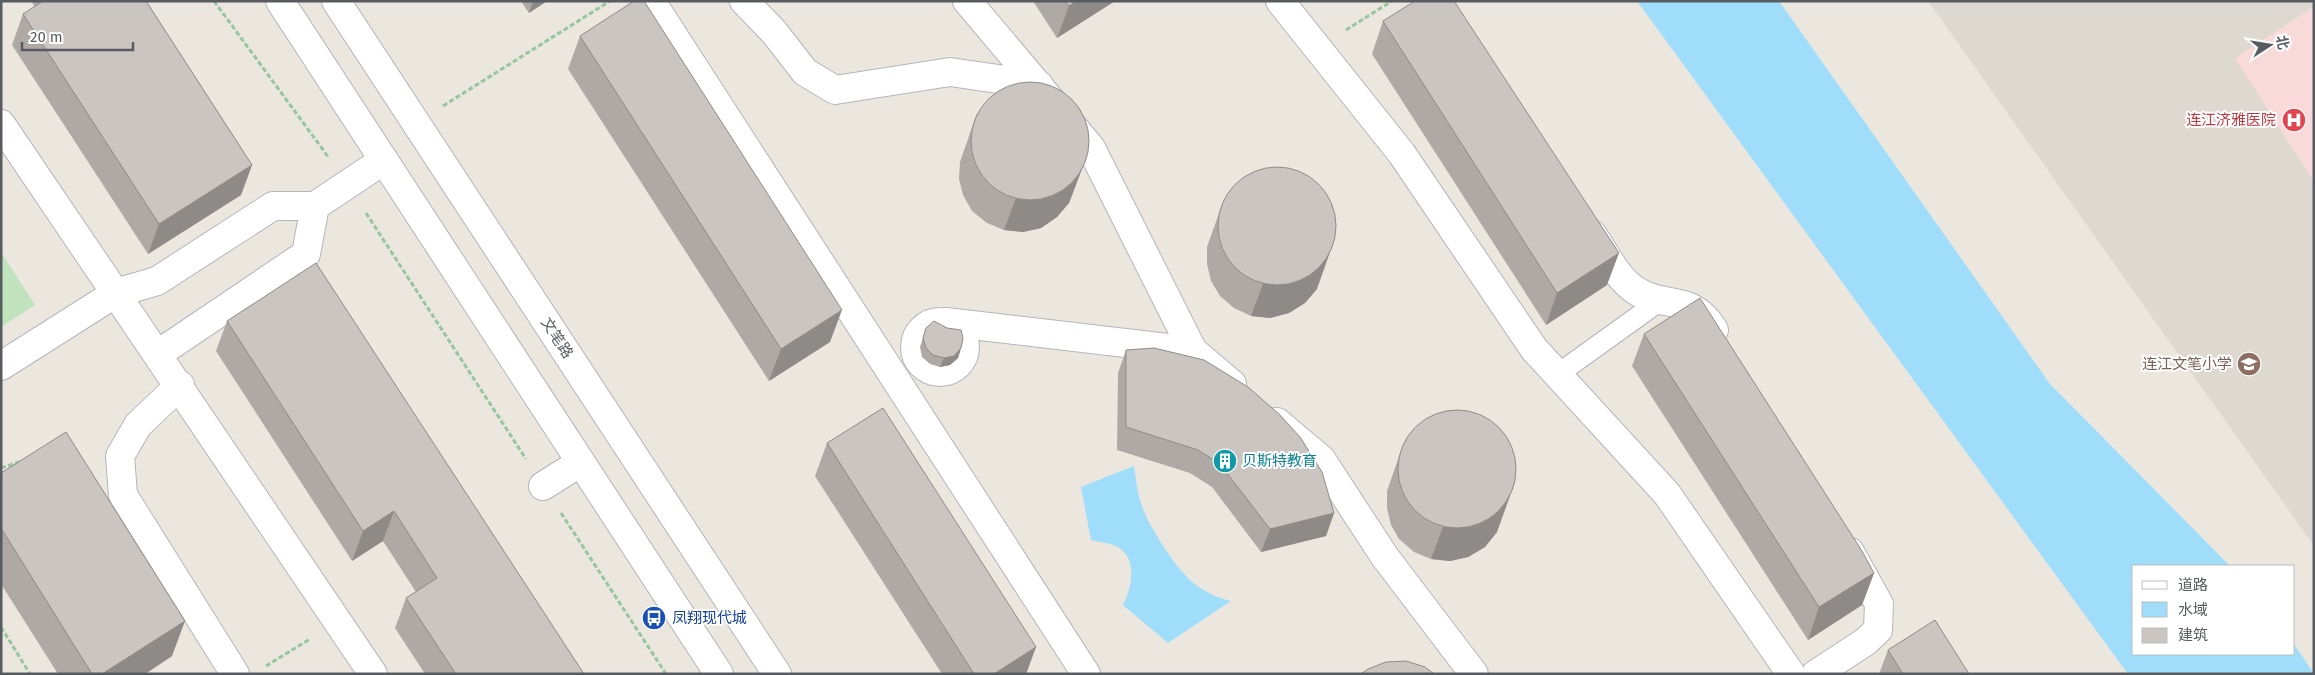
<svg xmlns="http://www.w3.org/2000/svg" width="2315" height="675" viewBox="0 0 2315 675" font-family="'Fira Sans','Noto Sans SC',sans-serif">
  <style>
    .education { fill: #ddd9d0 }
    .medical { fill: #f9dada }
    .green { fill: #c0e2bc }
    .water { fill: #9fddfb }
    .lines { fill: none; stroke-linecap: round; stroke-linejoin: round }
    .service-casing { stroke: #b2b6ba; stroke-width: 22 }
    .pedestrian-casing { stroke: #b2b6ba; stroke-width: 30 }
    .minor-casing { stroke: #b2b6ba; stroke-width: 30 }
    .secondary-casing { stroke: #b1b5ba; stroke-width: 30 }
    .path { stroke: #97c59f; stroke-width: 3; stroke-dasharray: 5 2.5; stroke-linecap: butt }
    .service { stroke: #fff; stroke-width: 20 }
    .pedestrian { stroke: #fff; stroke-width: 28 }
    .minor { stroke: #fff; stroke-width: 28 }
    .secondary { stroke: #fff; stroke-width: 28 }
    .wall { fill: #afa9a6 }
    .shaded-wall { fill: #8e8a87 }
    .building { fill: #cbc5c1; stroke: #8e8a87 }
    .labels { text-anchor: middle; stroke-width: 4; stroke-linejoin: round; paint-order: stroke }
    .health-label { font-size: 15px; fill: #be3a42; stroke: #fff; text-anchor: end }
    .street-label { font-size: 15px; fill: #585c60; stroke: #fff }
    .education-label { font-size: 15px; fill: #785e54; stroke: #fff; text-anchor: end }
    .culture-label { font-size: 15px; fill: #0d838f; stroke: #fff; text-anchor: start }
    .transit-label { font-size: 15px; fill: #164399; stroke: #fff; text-anchor: start }
  </style>
  <rect width="100%" height="100%" fill="#ebe7df"/>
  <path class="education" d="M 1928,1 L 2314,1 L 2314,7 L 2236,58 L 2314,182 L 2314,546 Z"/>
  <path class="medical" d="M 2314,7 L 2314,182 L 2235,58 Z"/>
  <path class="green" d="M 1,252 L 35,305 L 1,327 Z"/>
  <path class="water" d="M 1637,1 L 1779,1 L 2050,384 L 2230,566 L 2134,566 L 2134,654 L 2294,654 L 2294,644 L 2314,674 L 2128,674 Z
    M 1134,466 C 1136,478 1137,492 1141,503 C 1145,517 1153,529 1160,541 C 1178,570 1196,593 1231,601 L 1168,643 L 1123,605 C 1132,588 1138,559 1118,547 C 1111,543 1098,542 1091,540 L 1081,487 Z"/>
  <g class="lines">
    <g class="service-casing">
      <path id="service" d="M 1558,374 L 1661,300"/>
    </g>
    <g class="pedestrian-casing">
      <path id="pedestrian" d="M 744,1 L 774,32 L 805,72 L 835,90 L 950,72 L 1039,85
        M 967,1 L 1091,148 L 1193,351 L 1232,384
        M 946,322 L 1193,351
        M915 347a25 25 0 1 1 50 0a25 25 0 1 1-50 0Z
        M 1277,422 L 1321,459 L 1385,557 L 1474,674"/>
    </g>
    <g class="minor-casing">
      <path id="minor" d="M 651,1 L 1086,674
        M 1280,1 L 1402,154 L 1534,349 L 1667,494 L 1791,674
        M 1,124 L 373,674
        M 1593,235 C 1605,253 1617,278 1635,290 C 1665,310 1691,292 1714,330
        M 158,354 L 306,254 L 315,206
        M 1,366 L 116,293 L 157,281 L 273,206 L 315,206 L 384,160
        M 180,385 L 138,425 L 120,456 L 123,495 L 235,674
        M 1816,674 L 1865,642 L 1878,630 L 1879,604 L 1850,552"/>
    </g>
    <g class="secondary-casing">
      <path id="secondary" d="M 280,1 L 719,674
        M 336,1 L 777,674
        M 543,486 L 581,462"/>
    </g>
    <path class="path" d="M 214,1 L 329,158
      M 1346,30 L 1392,1
      M 443,106 L 610,1
      M 366,213 L 526,459
      M 1,468 L 22,461
      M 561,513 L 666,674
      M 1,627 L 30,674
      M 266,666 L 310,639"/>
    <use href="#service" class="service"/>
    <use href="#pedestrian" class="pedestrian"/>
    <use href="#minor" class="minor"/>
    <use href="#secondary" class="secondary"/>
  </g>
  <path class="wall" d="M 31,1 L 146,1 L 252,165 L 241,195 L 148,254 L 12,45 L 23,14 L 35,7 Z
    M 521,1 L 547,1 L 529,13 Z
    M 1033,1 L 1115,1 L 1057,38 Z
    M 1383,21 L 1607,285 L 1546,325 L 1372,54 Z
    M 580,36 L 830,342 L 769,381 L 568,69 Z
    M 977,113 L 1088,153 L 1069,203 L 1057,217 L 1041,228 L 1023,232 L 1004,230 L 987,223 L 972,211 L 963,195 L 959,179 L 960,162 Z
    M 1224,199 L 1317,289 L 1305,303 L 1289,313 L 1270,318 L 1251,316 L 1234,308 L 1220,296 L 1211,281 L 1207,264 L 1207,247 Z
    M 227,321 L 584,674 L 425,674 L 395,628 L 406,598 L 416,592 L 383,541 L 352,561 L 216,351 Z
    M 926,328 L 961,348 L 958,358 L 950,365 L 940,367 L 930,364 L 922,357 L 920,347 Z
    M 1644,334 L 1874,573 L 1862,605 L 1808,640 L 1632,366 Z
    M 1126,350 L 1334,513 L 1326,536 L 1261,552 L 1212,487 L 1190,473 L 1117,450 L 1118,373 Z
    M 1404,442 L 1497,532 L 1485,547 L 1468,557 L 1450,561 L 1431,559 L 1414,552 L 1399,539 L 1391,525 L 1387,508 L 1387,491 Z
    M 827,443 L 1036,647 L 1026,674 L 942,674 L 815,476 Z
    M 1,473 L 172,656 L 145,674 L 58,674 L 1,584 Z
    M 1888,650 L 1969,674 L 1879,674 Z"/>
  <path class="shaded-wall" d="M 533,1 L 547,1 L 529,13 Z
    M 1076,1 L 1115,1 L 1057,38 L 1069,6 Z
    M 1088,153 L 1069,203 L 1057,217 L 1041,228 L 1023,232 L 1004,230 L 1016,198 Z
    M 252,165 L 241,195 L 148,254 L 159,224 Z
    M 1335,238 L 1317,289 L 1305,303 L 1289,313 L 1270,318 L 1251,316 L 1263,284 Z
    M 1619,253 L 1607,285 L 1546,325 L 1557,293 Z
    M 842,310 L 830,342 L 769,381 L 781,349 Z
    M 961,348 L 958,358 L 950,365 L 940,367 L 944,358 Z
    M 1515,482 L 1497,532 L 1485,547 L 1468,557 L 1450,561 L 1431,559 L 1443,527 Z
    M 394,511 L 383,541 L 352,561 L 363,531 Z
    M 1334,513 L 1326,536 L 1261,552 L 1270,529 Z
    M 1874,573 L 1862,605 L 1808,640 L 1819,607 Z
    M 185,621 L 172,656 L 145,674 L 102,674 Z
    M 1036,647 L 1026,674 L 994,674 Z"/>
  <path class="building" d="M 43,1 L 146,1 L 252,165 L 159,224 L 23,14 Z
    M 634,1 L 644,1 L 842,310 L 781,349 L 580,36 Z
    M 1065,1 L 1076,1 L 1069,6 Z
    M 1415,1 L 1454,1 L 1619,253 L 1557,293 L 1383,21 Z
    M971 141a59 59 0 1 1 118 0a59 59 0 1 1-118 0Z
    M1218 226a59 59 0 1 1 118 0a59 59 0 1 1-118 0Z
    M 316,263 L 584,674 L 456,674 L 406,598 L 437,578 L 394,511 L 363,531 L 227,321 Z
    M 1700,298 L 1862,551 L 1874,573 L 1819,607 L 1644,334 Z
    M 934,321 L 947,328 L 961,330 L 963,338 L 961,348 L 954,356 L 944,358 L 933,355 L 926,348 L 923,338 L 926,328 Z
    M 1154,348 L 1204,360 L 1248,387 L 1279,414 L 1300,437 L 1322,472 L 1334,513 L 1270,529 L 1220,464 L 1198,450 L 1126,427 L 1126,350 Z
    M 883,408 L 1036,647 L 994,674 L 974,674 L 827,443 Z
    M1398 469a59 59 0 1 1 118 0a59 59 0 1 1-118 0Z
    M 66,432 L 185,621 L 102,674 L 92,674 L 1,528 L 1,473 Z
    M 1935,620 L 1969,674 L 1903,674 L 1888,650 Z
    M 1406,661 L 1425,667 L 1434,674 L 1361,674 L 1368,669 L 1386,662 Z"/>
  <defs>
    <g id="hospital-disc" transform="scale(1.25)"><circle r="9.5" fill="#e0444e" stroke="#fff"/><path d="M-5-5h3v3.5h4V-5h3V5h-3V1.5h-4V5h-3Z" fill="#fff"/></g>
    <g id="school-disc" transform="scale(1.25)"><circle r="9.5" fill="#8d6e63" stroke="#fff"/><path d="M0-5L7-2L0 1L-7-2ZM-4 1L0 2.5L4 1V4Q0 6-4 4Z" fill="#fff"/></g>
    <g id="building-disc" transform="scale(1.25)"><circle r="9.5" fill="#0f9aa8" stroke="#fff"/><path d="M-4-6H4V6H1V3H-1V6H-4ZM-2.5-4.3h1.7v1.8h-1.7ZM.8-4.3h1.7v1.8H.8ZM-2.5-1h1.7V.8h-1.7ZM.8-1h1.7V.8H.8Z" fill="#fff"/></g>
    <g id="bus-disc" transform="scale(1.25)"><circle r="9.5" fill="#1a4fb4" stroke="#fff"/><path d="M-5-6H5V4H4V6H2V4H-2V6H-4V4H-5ZM-3.5-4V0h7V-4ZM-3.5 1.2v1.5H-2V1.2ZM2 1.2v1.5H3.5V1.2Z" fill="#fff"/></g>
  </defs>
  <g fill-rule="evenodd">
    <use href="#hospital-disc" x="2294" y="120"/>
    <use href="#school-disc" x="2249" y="364"/>
    <use href="#building-disc" x="1225" y="461"/>
    <use href="#bus-disc" x="654" y="618"/>
  </g>
  <g class="labels">
    <g class="health-label">
      <text x="2276" y="125">连江济雅医院</text>
    </g>
    <g class="street-label">
      <text transform="translate(557 338) rotate(57)" y="5">文笔路</text>
    </g>
    <g class="education-label">
      <text x="2232" y="369">连江文笔小学</text>
    </g>
    <g class="culture-label">
      <text x="1242" y="466">贝斯特教育</text>
    </g>
    <g class="transit-label">
      <text x="672" y="623">凤翔现代城</text>
    </g>
  </g>
  <rect width="2315" height="675" fill="none" stroke="#585c60" stroke-width="5"/>
  <rect x="2132" y="565" width="162" height="90" fill="#ffffff" stroke="#bcbebf"/>
  <rect x="2142" y="581" width="25" height="8" fill="#ffffff" stroke="#bcbebf"/>
  <text x="2178" y="590" font-size="15" fill="#585c60">道路</text>
  <rect x="2142" y="602" width="25" height="15" fill="#9fddfb" stroke="#bcbebf"/>
  <text x="2178" y="615" font-size="15" fill="#585c60">水域</text>
  <rect x="2142" y="628" width="25" height="15" fill="#cbc5c1" stroke="#bcbebf"/>
  <text x="2178" y="640" font-size="15" fill="#585c60">建筑</text>
  <g transform="translate(2270 45) rotate(78)" stroke="#ffffff" stroke-width="4" paint-order="stroke">
  <path d="M0-4L9 19L0 12L-9 19Z" fill="#585c60"/>
  <text y="-8" font-size="14" font-weight="bold" text-anchor="middle" fill="#585c60">北</text>
  </g>
  <path d="M22 42v8h111v-8" fill="none" stroke="#585c60" stroke-width="2.5"/>
  <text x="30" y="42" font-size="15" fill="#585c60" stroke="#ffffff" stroke-width="4" paint-order="stroke">20 m</text>
</svg>
